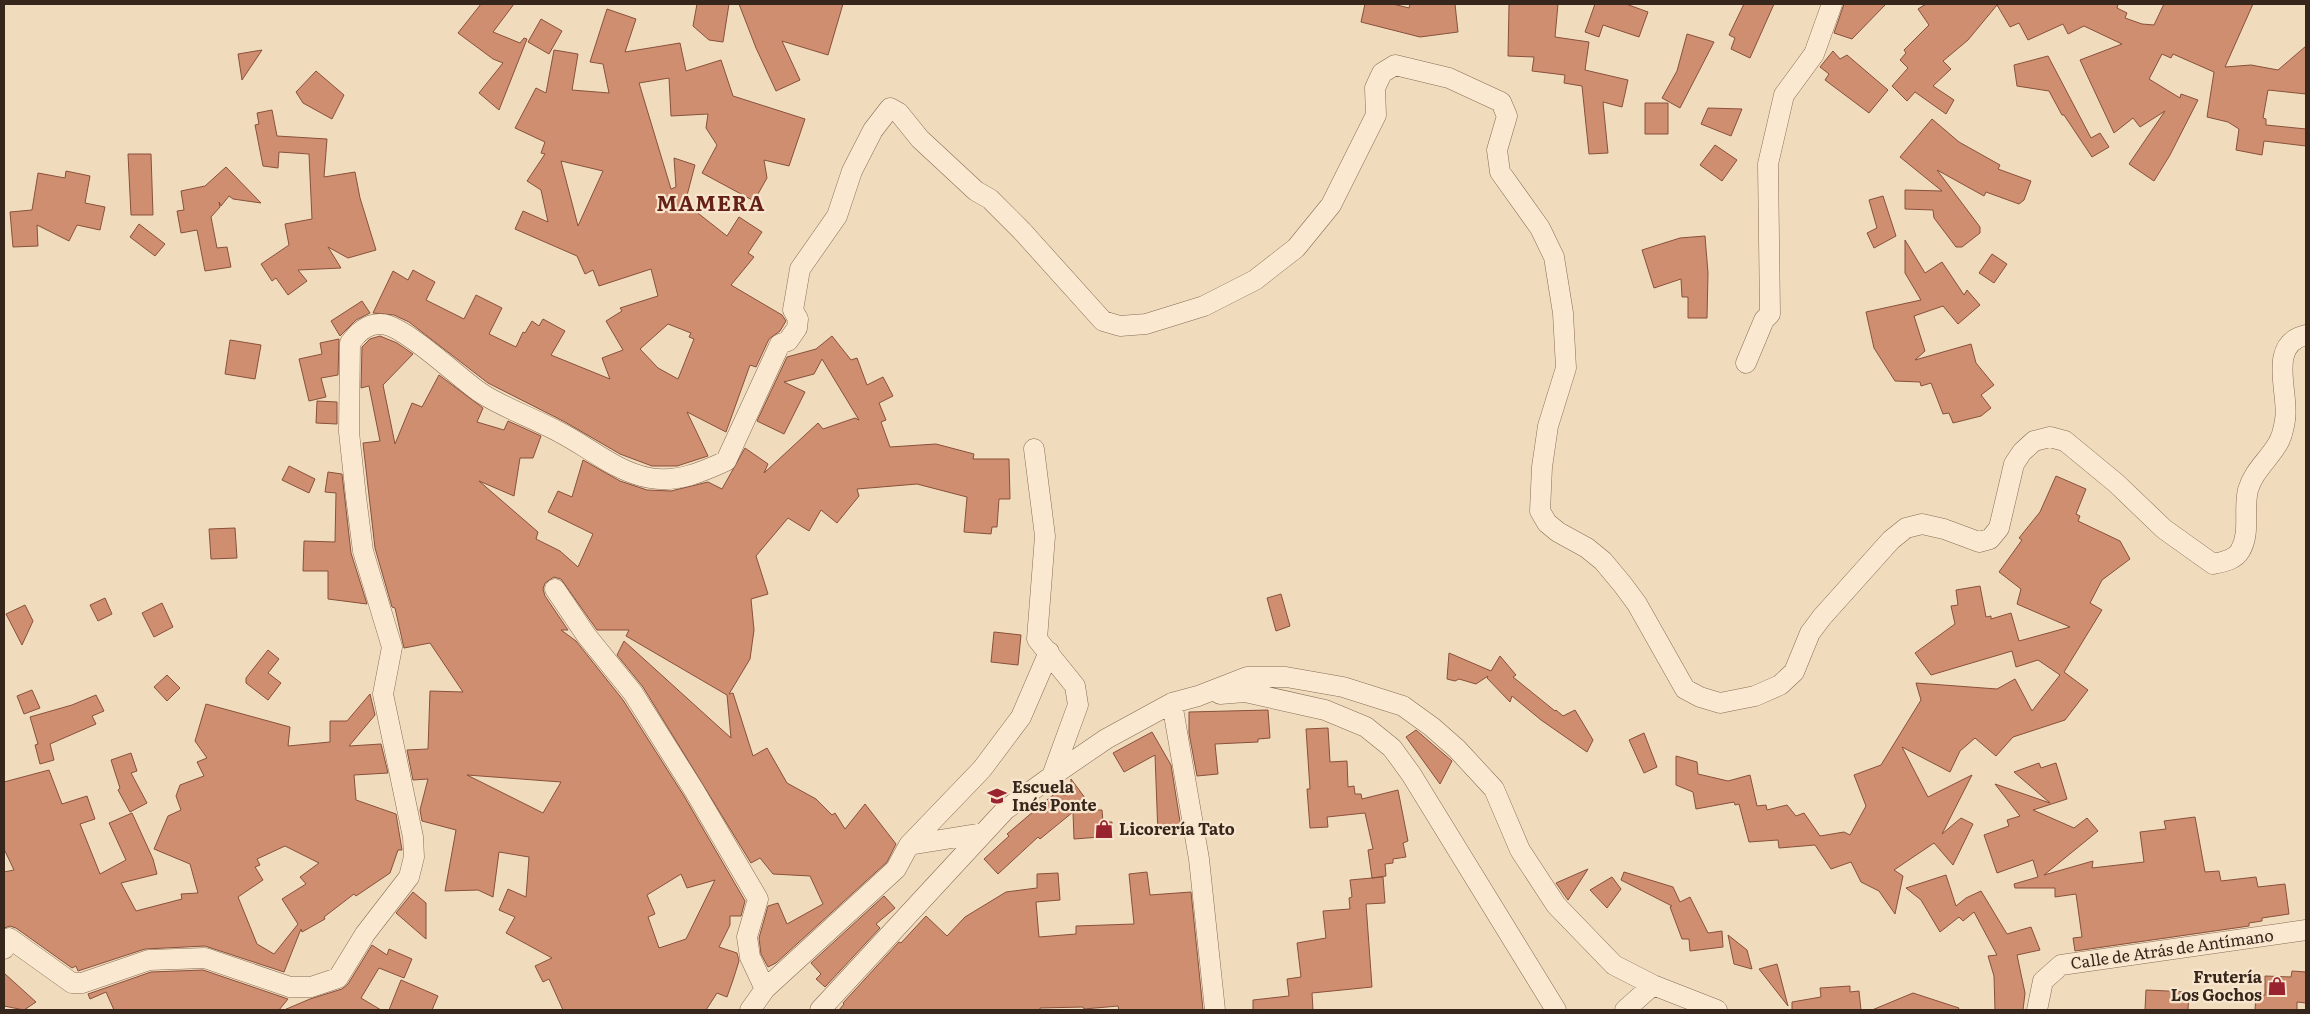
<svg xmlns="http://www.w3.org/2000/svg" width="2310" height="1014" viewBox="0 0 2310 1014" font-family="Literata,serif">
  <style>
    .building { fill: #d08e71; stroke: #88513a; fill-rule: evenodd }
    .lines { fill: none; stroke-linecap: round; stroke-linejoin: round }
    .minor-casing { stroke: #886b55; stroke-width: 21 }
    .minor { stroke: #fae9d0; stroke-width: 20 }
    .labels { text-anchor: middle; stroke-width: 4.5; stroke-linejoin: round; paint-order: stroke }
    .poi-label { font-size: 16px; font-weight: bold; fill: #37261b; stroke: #f7e6cd; text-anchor: start }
    .street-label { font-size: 16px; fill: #37261b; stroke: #f7e6cd }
    .district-label { font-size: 21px; font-weight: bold; letter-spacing: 1px; fill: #652018; stroke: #f7e6cd }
  </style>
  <rect width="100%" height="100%" fill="#f0dbbd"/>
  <path class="building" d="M 481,4 L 514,4 L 493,32 L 520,43 L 524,38 L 527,39 L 499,110 L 479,93 L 503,63 L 493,59 L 458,33 Z
    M 697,4 L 729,4 L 723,42 L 709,40 L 693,26 Z
    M 739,4 L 843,4 L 828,55 L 782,41 L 800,80 L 776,91 L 756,48 Z
    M 1365,4 L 1393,4 L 1409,8 L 1410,4 L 1455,4 L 1458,32 L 1420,37 L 1361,22 Z
    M 1509,4 L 1558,4 L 1555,37 L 1589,42 L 1585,70 L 1628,80 L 1622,107 L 1603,102 L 1608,153 L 1589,154 L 1582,86 L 1564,83 L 1565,75 L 1532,71 L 1534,57 L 1508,56 Z
    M 1595,4 L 1626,4 L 1648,12 L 1639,37 L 1603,25 L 1599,37 L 1585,32 Z
    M 1744,4 L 1774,4 L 1750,58 L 1731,49 L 1735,38 L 1729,35 Z
    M 1844,4 L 1886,4 L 1852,39 L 1834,33 Z
    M 1926,4 L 2118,4 L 2117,8 L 2127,13 L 2125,18 L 2142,24 L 2154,25 L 2164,4 L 2253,4 L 2225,67 L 2251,65 L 2278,70 L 2306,46 L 2306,94 L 2268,90 L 2263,118 L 2266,119 L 2266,125 L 2306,129 L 2306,146 L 2264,141 L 2262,155 L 2236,150 L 2239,129 L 2228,122 L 2207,117 L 2214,72 L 2173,54 L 2171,58 L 2162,54 L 2149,79 L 2180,98 L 2181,94 L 2198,100 L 2170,155 L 2154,181 L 2129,164 L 2165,111 L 2140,127 L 2133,118 L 2114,133 L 2080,60 L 2122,44 L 2084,26 L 2068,34 L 2063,24 L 2028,40 L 2019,23 L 2010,27 L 1997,5 L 1968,40 L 1943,61 L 1951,69 L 1933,86 L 1954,100 L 1946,114 L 1915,92 L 1907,101 L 1892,86 L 1908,68 L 1900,60 L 1906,53 L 1904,50 L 1929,25 L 1918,9 Z
    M 607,9 L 636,19 L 625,52 L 680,43 L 686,71 L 721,60 L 733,96 L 805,119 L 789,166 L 764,160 L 767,178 L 754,201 L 702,173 L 717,145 L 706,128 L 708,114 L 671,116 L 669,78 L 639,83 L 671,189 L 676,187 L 674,158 L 695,165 L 685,203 L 727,236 L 739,217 L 762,232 L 748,253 L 754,257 L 731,285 L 782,315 L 786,321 L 780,331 L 769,339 L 756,367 L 750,365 L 726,432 L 687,412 L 708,456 L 677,466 L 652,466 L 620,454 L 565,422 L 488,383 L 409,322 L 394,315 L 373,313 L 393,271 L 408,280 L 413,270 L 435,282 L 426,300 L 464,319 L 476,295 L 502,308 L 489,334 L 516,347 L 523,332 L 525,333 L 532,321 L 539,326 L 543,319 L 565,331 L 551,355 L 610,379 L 602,358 L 623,350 L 606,321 L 622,311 L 620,308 L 658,296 L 651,269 L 599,286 L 593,270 L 585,274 L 577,256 L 515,229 L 523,211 L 548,222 L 541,190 L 527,181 L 545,154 L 541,153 L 545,142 L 515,128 L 536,88 L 546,93 L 554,50 L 578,54 L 572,90 L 609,93 L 603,64 L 590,62 ZM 561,161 L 603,171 L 578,226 ZM 668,324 L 691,333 L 689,337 L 694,339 L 678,379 L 658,368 L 640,349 Z
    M 541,19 L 562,31 L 549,54 L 528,42 Z
    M 1687,34 L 1714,42 L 1680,108 L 1662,98 L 1677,71 Z
    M 262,50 L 242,80 L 238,54 Z
    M 1833,51 L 1840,59 L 1847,55 L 1888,90 L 1869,113 L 1825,80 L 1829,74 L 1820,67 Z
    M 2048,56 L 2091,138 L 2100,133 L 2109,147 L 2092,157 L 2064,115 L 2062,115 L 2049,91 L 2017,86 L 2014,65 Z
    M 316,71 L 344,95 L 332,119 L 303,103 L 296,92 Z
    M 1645,103 L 1668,103 L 1668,134 L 1645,134 Z
    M 1708,108 L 1742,109 L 1731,136 L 1701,124 Z
    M 272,110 L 277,136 L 327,139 L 324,177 L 355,172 L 360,198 L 376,250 L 348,258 L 328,247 L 341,268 L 298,270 L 307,281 L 288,295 L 276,278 L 272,281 L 261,264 L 289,245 L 285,224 L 312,219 L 309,154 L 279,152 L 278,168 L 263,166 L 255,125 L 259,124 L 257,113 Z
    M 1932,119 L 1959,142 L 2000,165 L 1998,169 L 2031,181 L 2024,200 L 2019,204 L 1986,192 L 1984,196 L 1937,170 L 1980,227 L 1980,233 L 1962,247 L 1956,247 L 1934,218 L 1933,210 L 1905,209 L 1905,190 L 1942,191 L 1900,157 Z
    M 1715,145 L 1737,160 L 1722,181 L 1700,165 Z
    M 128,154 L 151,154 L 153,215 L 131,215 Z
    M 226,167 L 261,203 L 233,199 L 229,196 L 221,206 L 219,202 L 220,207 L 211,217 L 217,248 L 227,247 L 231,267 L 205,271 L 197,230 L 181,233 L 177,211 L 184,210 L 181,191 L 205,186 Z
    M 66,171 L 90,176 L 85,203 L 105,207 L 100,230 L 77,225 L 69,241 L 37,225 L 38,246 L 13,247 L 10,212 L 32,210 L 38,173 L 65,178 Z
    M 1883,196 L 1896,236 L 1874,248 L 1867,233 L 1877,228 L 1869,200 Z
    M 139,224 L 165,244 L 155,256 L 130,237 Z
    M 1705,236 L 1708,273 L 1707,318 L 1688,318 L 1688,297 L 1682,297 L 1681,279 L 1654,288 L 1642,250 L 1680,238 Z
    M 1905,240 L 1925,273 L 1942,262 L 1964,295 L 1967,290 L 1980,305 L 1958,324 L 1943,306 L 1914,316 L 1925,351 L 1915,360 L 1971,344 L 1976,363 L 1994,385 L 1981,395 L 1991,408 L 1981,416 L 1953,423 L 1949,413 L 1943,414 L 1931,383 L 1921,386 L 1920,382 L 1895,381 L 1874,348 L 1866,312 L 1921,300 L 1905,273 Z
    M 1992,254 L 2007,264 L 1994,283 L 1979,273 Z
    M 362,301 L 370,313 L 356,320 L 340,336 L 331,321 Z
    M 380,336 L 397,343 L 413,354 L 383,385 L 395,444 L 412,403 L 422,407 L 439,375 L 483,408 L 477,422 L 504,430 L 508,421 L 541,436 L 533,458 L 520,458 L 514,496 L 479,481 L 538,532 L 536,539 L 560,551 L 578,567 L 593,534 L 548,512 L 558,491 L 572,497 L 583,460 L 620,481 L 647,490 L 671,491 L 708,482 L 722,489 L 745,448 L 768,464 L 764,473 L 818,423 L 823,429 L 855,418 L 859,420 L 822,359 L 814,374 L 784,382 L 805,392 L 784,434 L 757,421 L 787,357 L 816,349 L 832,336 L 851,360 L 857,358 L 867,385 L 883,377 L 893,396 L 879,403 L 886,420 L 881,422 L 890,447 L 936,444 L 974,454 L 973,459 L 1009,459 L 1010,499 L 999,499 L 997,527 L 992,527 L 991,534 L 964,532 L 967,497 L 917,484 L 857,489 L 859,496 L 837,523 L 821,510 L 809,531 L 788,518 L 756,556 L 768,594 L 751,599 L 754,630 L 750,659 L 729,694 L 733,693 L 753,756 L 767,748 L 787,783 L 816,799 L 832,815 L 835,813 L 845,829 L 865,804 L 896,844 L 887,862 L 776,963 L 768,967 L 761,954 L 759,938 L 768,906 L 778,903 L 787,924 L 823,904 L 810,876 L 773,874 L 760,858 L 751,863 L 643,687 L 617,655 L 624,641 L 731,738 L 727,695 L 626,636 L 629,630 L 597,630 L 561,579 L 554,577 L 545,583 L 543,589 L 545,596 L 568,630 L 561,630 L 576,641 L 623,700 L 684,796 L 745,901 L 741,916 L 730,916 L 730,925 L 719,947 L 737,953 L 739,961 L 733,980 L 727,997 L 717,993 L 706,1010 L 563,1010 L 549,979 L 543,982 L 535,966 L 552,958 L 506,933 L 515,917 L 499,910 L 508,889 L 526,897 L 529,857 L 499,852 L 493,897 L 478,890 L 445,891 L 456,830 L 422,821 L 420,810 L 428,779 L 413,780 L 407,750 L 428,749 L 430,691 L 463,692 L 430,643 L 404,648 L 395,608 L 392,607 L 375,548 L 363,443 L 380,441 L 369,386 L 361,388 L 362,347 L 370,339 ZM 467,775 L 561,782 L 543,813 ZM 681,874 L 687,888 L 715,880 L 686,939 L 659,948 L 648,917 L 655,914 L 647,895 Z
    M 339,339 L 338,375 L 321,378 L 326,397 L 309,401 L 299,359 L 322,354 L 320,343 Z
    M 230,340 L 261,345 L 255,379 L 225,374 Z
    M 317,401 L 337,402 L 337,424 L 316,423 Z
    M 289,466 L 315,479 L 309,493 L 282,480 Z
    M 328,472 L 342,474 L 351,553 L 367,604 L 328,599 L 328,571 L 303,571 L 304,541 L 335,542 L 336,493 L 325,492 Z
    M 2056,476 L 2086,489 L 2076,514 L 2080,516 L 2078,521 L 2120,541 L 2130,559 L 2102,580 L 2090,603 L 2102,610 L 2064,672 L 2088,690 L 2065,720 L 2013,737 L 1996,756 L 1975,738 L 1960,751 L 1950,772 L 1902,747 L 1928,797 L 1972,775 L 1942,834 L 1961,818 L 1973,824 L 1953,865 L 1934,843 L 1894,870 L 1903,876 L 1895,914 L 1879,891 L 1861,882 L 1851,862 L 1831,869 L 1815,845 L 1779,848 L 1778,840 L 1749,842 L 1739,804 L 1735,805 L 1734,802 L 1696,809 L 1693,792 L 1676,785 L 1676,756 L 1697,762 L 1698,774 L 1728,781 L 1750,775 L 1757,806 L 1766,805 L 1767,810 L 1787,805 L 1796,816 L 1804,813 L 1820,836 L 1844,832 L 1850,835 L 1866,806 L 1854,775 L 1881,765 L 1921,700 L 1916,683 L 1997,689 L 2015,679 L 2032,711 L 2060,675 L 2038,660 L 2016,667 L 2012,651 L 1931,675 L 1915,653 L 1955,624 L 1951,606 L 1958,605 L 1956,590 L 1980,586 L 1986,617 L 1991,616 L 1991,619 L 2011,613 L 2019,641 L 2070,627 L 2017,604 L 2021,589 L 1999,572 L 2022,540 L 2019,538 L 2040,512 Z
    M 235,528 L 237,558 L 211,559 L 209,529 Z
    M 1281,594 L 1290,626 L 1276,631 L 1267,598 Z
    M 105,598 L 112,614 L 98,621 L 90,605 Z
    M 162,603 L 173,627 L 154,637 L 142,613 Z
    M 25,605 L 33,621 L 22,645 L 6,614 Z
    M 994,632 L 1021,635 L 1018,665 L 991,662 Z
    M 268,650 L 279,659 L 268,673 L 281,683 L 268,700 L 246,683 L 246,678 Z
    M 1449,653 L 1491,671 L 1500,656 L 1516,675 L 1513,677 L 1555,711 L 1556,710 L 1563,716 L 1575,710 L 1593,740 L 1587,752 L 1541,720 L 1512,696 L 1510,702 L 1487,678 L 1488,676 L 1476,684 L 1459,679 L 1455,681 L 1447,679 Z
    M 167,675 L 180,688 L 167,701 L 154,687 Z
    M 32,690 L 40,708 L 24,714 L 17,696 Z
    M 370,694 L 375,715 L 349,746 L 381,744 L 388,773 L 354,775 L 356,800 L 396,814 L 402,850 L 398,850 L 390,873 L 356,896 L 354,894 L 324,917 L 325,919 L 302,932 L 301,929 L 284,972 L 205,946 L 145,949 L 78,971 L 76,966 L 72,968 L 16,928 L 10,926 L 4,928 L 4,872 L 14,870 L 4,849 L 4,782 L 49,770 L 62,804 L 87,796 L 95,819 L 80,824 L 100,874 L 126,860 L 109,823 L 132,813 L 153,859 L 157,874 L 121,883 L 136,911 L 182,899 L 181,894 L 198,893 L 190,864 L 154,849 L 168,816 L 181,810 L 176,796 L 180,785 L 204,776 L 197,762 L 207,758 L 195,741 L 206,704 L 290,727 L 288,746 L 330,742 L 330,721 L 347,721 ZM 285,846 L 319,863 L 300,877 L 306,884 L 282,899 L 298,924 L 274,954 L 257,944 L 238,897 L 263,880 L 255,867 L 260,865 L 257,859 Z
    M 96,695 L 104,711 L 92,716 L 96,724 L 50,744 L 54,760 L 40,764 L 35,745 L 38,744 L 30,717 L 72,705 Z
    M 1268,710 L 1270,738 L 1258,739 L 1258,742 L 1215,744 L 1218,774 L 1197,776 L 1189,733 L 1189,712 Z
    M 1328,728 L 1330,762 L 1347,761 L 1348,787 L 1354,786 L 1355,794 L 1361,794 L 1362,799 L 1398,790 L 1408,841 L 1403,843 L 1406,857 L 1393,859 L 1393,863 L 1385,864 L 1386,876 L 1372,878 L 1368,850 L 1373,849 L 1365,813 L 1327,817 L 1328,827 L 1310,828 L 1307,789 L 1310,789 L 1306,729 Z
    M 1416,730 L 1452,761 L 1440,784 L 1406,737 Z
    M 1152,732 L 1171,765 L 1182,834 L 1158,835 L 1155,755 L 1124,772 L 1113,753 Z
    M 1644,733 L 1657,767 L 1644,773 L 1629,740 Z
    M 131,753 L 137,771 L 131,773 L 147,803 L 130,812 L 118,790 L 120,788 L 111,760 Z
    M 2039,763 L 2041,768 L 2056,763 L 2067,799 L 2033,810 L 2074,828 L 2087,818 L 2098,831 L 2044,875 L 2093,861 L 2092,868 L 2144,862 L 2140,832 L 2166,829 L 2164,821 L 2195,817 L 2205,872 L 2219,871 L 2221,881 L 2256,877 L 2258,887 L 2285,884 L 2289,914 L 2262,918 L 2262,921 L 2249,923 L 2249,926 L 2075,951 L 2073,938 L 2082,937 L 2076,894 L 2055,897 L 2055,888 L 2015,888 L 2014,884 L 2038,877 L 2033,860 L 1997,873 L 1984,835 L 2009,826 L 2007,820 L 2020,816 L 1995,784 L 2050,803 L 2014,772 Z
    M 1071,779 L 1094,810 L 1102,810 L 1103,822 L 1112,822 L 1113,836 L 1074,839 L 1073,812 L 1040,839 L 1038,837 L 998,874 L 984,859 L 1009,836 L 1007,834 L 1048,799 L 1060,790 L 1064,796 L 1071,790 Z
    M 1588,869 L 1568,900 L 1556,883 Z
    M 1147,872 L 1150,895 L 1191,892 L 1203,1010 L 1119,1010 L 1118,1006 L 1084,1009 L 1083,1007 L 1040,1008 L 1040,1010 L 839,1010 L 844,1004 L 843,1003 L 899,942 L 901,943 L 926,916 L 947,936 L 965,917 L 1006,892 L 1037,888 L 1037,874 L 1058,873 L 1060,900 L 1036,902 L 1039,937 L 1076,934 L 1076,926 L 1134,924 L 1129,874 Z
    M 1624,872 L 1673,887 L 1680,902 L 1690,897 L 1708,933 L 1722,931 L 1723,947 L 1690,951 L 1689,939 L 1682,939 L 1670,907 L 1672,906 L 1621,880 Z
    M 1946,875 L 1956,906 L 1966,898 L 1981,891 L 2007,934 L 2031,927 L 2040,950 L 2017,955 L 2025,993 L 2023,1010 L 1995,1010 L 1994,976 L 1988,956 L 1997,955 L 1974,912 L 1963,921 L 1959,917 L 1940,932 L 1921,900 L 1906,888 Z
    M 1383,877 L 1385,903 L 1366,904 L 1372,987 L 1312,993 L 1313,1010 L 1253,1010 L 1253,1000 L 1289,996 L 1287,979 L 1301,977 L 1297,943 L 1326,938 L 1323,911 L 1350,909 L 1349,898 L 1352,897 L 1350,880 Z
    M 1612,877 L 1621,889 L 1607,908 L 1590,890 Z
    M 413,892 L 426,903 L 426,939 L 396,913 Z
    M 884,896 L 895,908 L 876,924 L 880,928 L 825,987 L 816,979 L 821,974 L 811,963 Z
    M 1728,935 L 1747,950 L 1752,969 L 1734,964 Z
    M 372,945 L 387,955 L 389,949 L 412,959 L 404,978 L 379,968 L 361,998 L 381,1010 L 284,1010 L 310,999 L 342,989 L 348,984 Z
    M 1777,964 L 1788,1006 L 1759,969 Z
    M 203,970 L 288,999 L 279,1010 L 114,1010 L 106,992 L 90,999 L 88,994 L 151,972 Z
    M 2292,971 L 2306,972 L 2306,1003 L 2297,1002 L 2297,1010 L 2255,1010 L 2256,995 L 2265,995 L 2265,976 L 2291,977 Z
    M 4,973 L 36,1002 L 24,1010 L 4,1006 Z
    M 401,980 L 438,996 L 432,1010 L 389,1010 Z
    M 1850,986 L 1850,992 L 1859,991 L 1861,1010 L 1792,1010 L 1792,1002 L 1821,997 L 1820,988 Z
    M 2146,990 L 2189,992 L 2188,1010 L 2145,1010 Z
    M 1913,993 L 1959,1008 L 1958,1010 L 1872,1010 Z"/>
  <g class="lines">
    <g class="minor-casing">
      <path id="minor" d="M 1746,363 L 1764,320 L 1770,314 L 1768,164 L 1784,95 L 1814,54 L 1832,4
        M 1034,449 L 1045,536 L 1037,639 L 1075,686 L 1078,705 L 1052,776
        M 555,589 L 586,635 L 633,693 L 694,790 L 758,899 L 747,937 L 750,957 L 765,989 L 750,1010
        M 1220,694 L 1245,692 L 1325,710 L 1366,727 L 1392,748 L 1411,774 L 1556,1010
        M 1172,703 L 1199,859 L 1215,1010
        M 909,845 L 983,833
        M 4,949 L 9,938 L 72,983 L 82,983 L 149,960 L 205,958 L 290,987 L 311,987 L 338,978 L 365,934 L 409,877 L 414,857 L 413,837 L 383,694 L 392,647 L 363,551 L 356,497 L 349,432 L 350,343 C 357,333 368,323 381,324 C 403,324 460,379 481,393 C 504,408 533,418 559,432 C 589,447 616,472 650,478 C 677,483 702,472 726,461 L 780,344 L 788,341 L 797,328 L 798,319 L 793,310 L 800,269 L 837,216 L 852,171 L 873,130 L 890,108 L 899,113 L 920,139 L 976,191 L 990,199 L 1022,231 L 1103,321 L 1120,326 L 1146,324 L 1204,306 L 1255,280 L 1296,248 L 1331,205 L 1376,115 L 1375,88 L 1382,73 L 1395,65 L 1449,78 L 1501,102 L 1507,116 L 1497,150 L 1500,172 L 1540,228 L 1554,257 L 1563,313 L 1566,368 L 1548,426 L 1542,467 L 1540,511 L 1547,523 L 1558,532 L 1587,548 L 1603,561 L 1623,585 L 1637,604 L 1685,689 L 1700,697 L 1720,703 L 1755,696 L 1780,685 L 1794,672 L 1810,633 L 1822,617 L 1891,540 L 1906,528 L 1922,524 L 1944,529 L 1979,542 L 1990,539 L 1999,528 L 2014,464 L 2022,452 L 2034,441 L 2050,437 L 2065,441 L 2116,483 L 2164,529 L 2213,564 C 2223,562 2235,560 2240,551 C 2251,533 2243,510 2248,490 C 2253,472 2267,461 2277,445 C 2281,439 2284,427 2285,420 C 2290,395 2266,344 2306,335
        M 765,989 L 896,869 L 909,845 L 982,769 L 1021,717 L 1049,652
        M 820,1010 L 1005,810 L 1052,776 L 1106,739 L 1172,703 L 1198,696 L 1247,677 L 1286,677 L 1343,687 L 1403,706 L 1432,727 L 1457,749 L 1494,789 L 1520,850 L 1556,905 L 1614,965 L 1653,985 L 1717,1010
        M 1625,1010 L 1653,985
        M 2037,1010 L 2043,981 L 2061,965 L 2306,930"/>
    </g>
    <use href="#minor" class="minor"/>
  </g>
  <defs>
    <g id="school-bare" transform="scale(1.5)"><path d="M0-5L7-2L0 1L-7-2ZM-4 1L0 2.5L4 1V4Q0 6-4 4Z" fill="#9a2330" stroke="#f7e6cd" stroke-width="2.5" paint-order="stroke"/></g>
    <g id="shop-bare" transform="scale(1.5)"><path d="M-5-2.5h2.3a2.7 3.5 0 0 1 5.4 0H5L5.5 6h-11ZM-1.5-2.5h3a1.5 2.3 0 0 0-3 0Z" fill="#9a2330" stroke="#f7e6cd" stroke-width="2.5" paint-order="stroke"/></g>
  </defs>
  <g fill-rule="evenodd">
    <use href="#school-bare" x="997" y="796"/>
    <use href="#shop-bare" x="1104" y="829"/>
    <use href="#shop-bare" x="2277" y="986"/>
  </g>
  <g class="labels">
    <g class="poi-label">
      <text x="1012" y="793">Escuela<tspan x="1012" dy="18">Inés Ponte</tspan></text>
      <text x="1119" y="835">Licorería Tato</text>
      <text x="2262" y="983" text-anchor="end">Frutería<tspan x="2262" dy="18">Los Gochos</tspan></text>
    </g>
    <g class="street-label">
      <text transform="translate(2172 949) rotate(-8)" y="6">Calle de Atrás de Antímano</text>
    </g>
    <g class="district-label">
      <text x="711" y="211">MAMERA</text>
    </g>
  </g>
  <rect width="2310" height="1014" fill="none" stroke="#37261b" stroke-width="10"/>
</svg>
